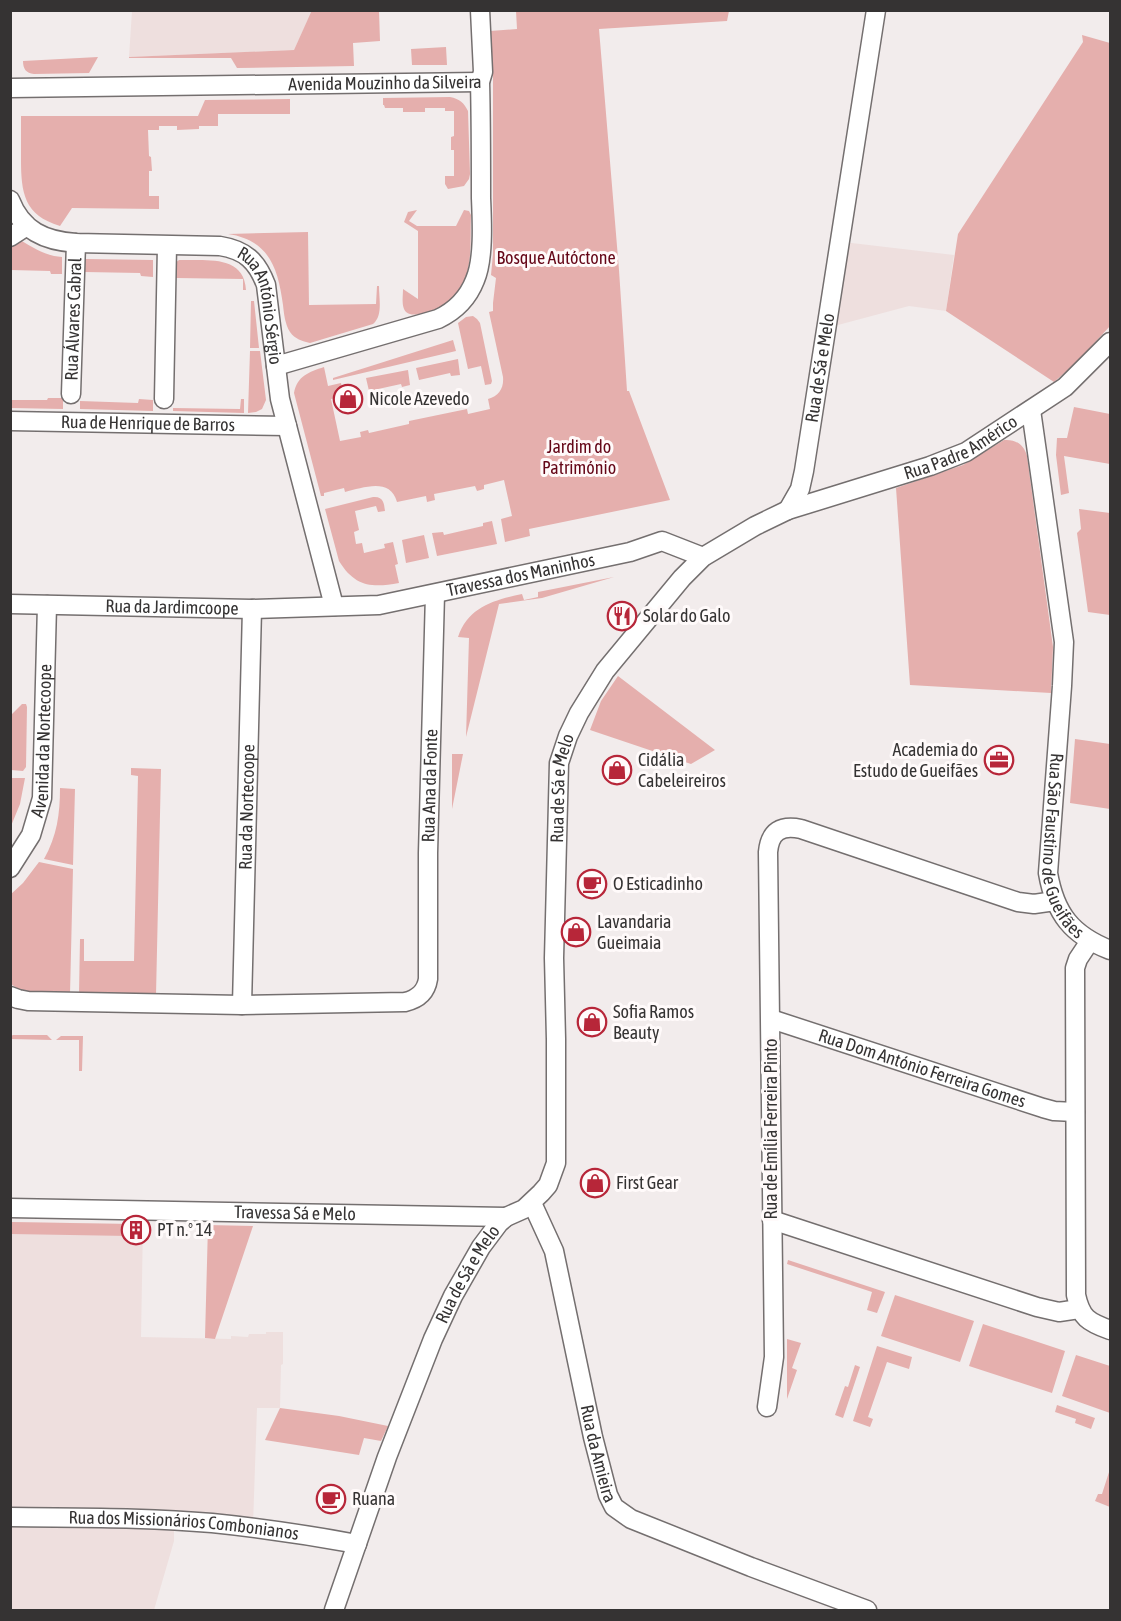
<svg xmlns="http://www.w3.org/2000/svg" width="1121" height="1621" viewBox="0 0 1121 1621" font-family="'Asap Condensed',sans-serif">
  <style>
    .built { fill: #eedfde }
    .green { fill: #e5afad }
    .lines { fill: none; stroke-linecap: round; stroke-linejoin: round }
    .minor-casing { stroke: #746f6f; stroke-width: 21 }
    .minor { stroke: #fff; stroke-width: 18 }
    .labels { text-anchor: middle; stroke-width: 6; stroke-linejoin: round; paint-order: stroke }
    .street-label { font-size: 18px; fill: #353333; stroke: #fffafa }
    .park-label { font-size: 18px; fill: #640617; stroke: #fffafa }
    .poi-label { font-size: 18px; fill: #353333; stroke: #fffafa; text-anchor: start }
  </style>
  <rect width="100%" height="100%" fill="#f2ecec"/>
  <path class="built" d="M 132,11 L 312,11 L 294,50 L 129,57 Z
    M 843,242 L 954,255 L 946,311 L 909,306 L 838,325 L 830,324 Z
    M 11,1222 L 143,1224 L 141,1337 L 231,1339 L 231,1336 L 248,1337 L 249,1334 L 266,1334 L 266,1332 L 283,1332 L 283,1364 L 281,1365 L 280,1408 L 257,1408 L 253,1525 L 11,1515 Z
    M 11,1519 L 174,1522 L 174,1541 L 154,1610 L 11,1610 Z"/>
  <path class="green" d="M 312,10 L 379,11 L 380,41 L 353,43 L 354,66 L 237,68 L 231,58 L 129,58 L 129,57 L 294,50 Z
    M 516,11 L 729,11 L 727,21 L 599,29 L 619,270 L 627,391 L 629,391 L 670,500 L 529,529 L 530,536 L 505,542 L 501,519 L 512,516 L 504,480 L 484,485 L 484,489 L 477,491 L 475,486 L 434,494 L 435,500 L 427,502 L 426,496 L 397,502 C 390,477 363,488 345,492 L 344,488 L 324,493 L 324,496 L 321,496 L 294,393 C 297,376 309,372 324,367 L 328,386 L 341,383 L 344,396 L 331,399 L 340,441 L 361,437 L 360,432 L 368,430 L 369,433 L 409,424 L 409,421 L 467,409 L 468,414 L 490,409 L 488,399 C 499,396 504,388 503,377 L 489,312 L 493,311 L 493,303 L 496,278 L 491,275 L 493,254 L 493,72 L 490,31 L 517,29 Z
    M 1082,35 L 1110,43 L 1110,326 L 1077,362 L 1054,382 L 946,311 L 958,234 L 1083,42 Z
    M 446,47 L 447,65 L 412,65 L 411,49 Z
    M 98,57 L 89,73 L 34,74 C 26,73 23,69 23,61 Z
    M 450,97 C 460,99 464,103 468,111 L 470,174 L 469,179 L 464,186 L 448,189 L 445,184 L 445,176 L 454,176 L 454,150 L 451,150 L 451,137 L 454,136 L 454,111 L 445,111 L 445,108 L 425,108 L 425,112 L 403,112 L 403,108 L 385,108 L 384,105 L 383,105 L 383,98 Z
    M 290,99 L 290,114 L 218,114 L 218,126 L 199,126 L 199,129 L 177,130 L 177,126 L 159,126 L 159,130 L 148,130 L 149,156 L 151,157 L 152,171 L 149,171 L 149,196 L 159,196 L 159,209 L 72,208 L 60,226 C 24,215 21,193 21,159 C 21,145 21,130 21,116 L 198,116 L 205,100 Z
    M 417,210 L 409,221 L 417,226 L 456,226 L 464,210 L 469,211 L 471,215 C 470,237 473,263 463,283 C 454,300 437,312 419,314 C 414,315 410,315 406,312 C 401,307 403,296 403,289 L 418,299 L 418,231 L 404,222 L 408,212 Z
    M 308,232 L 309,305 L 376,304 L 377,286 L 379,286 C 379,299 383,316 373,324 L 310,343 C 302,341 295,339 290,332 C 285,324 284,314 283,305 C 278,268 269,240 228,234 Z
    M 20,240 C 34,248 45,256 62,257 L 62,274 L 51,274 L 50,271 L 11,270 L 11,246 Z
    M 86,259 L 153,260 L 153,277 L 141,276 L 140,273 L 85,272 L 85,278 L 81,278 L 84,260 Z
    M 179,260 C 205,261 244,254 246,290 L 243,290 L 243,279 L 176,278 L 175,286 L 172,286 L 175,263 Z
    M 251,301 L 254,301 L 259,348 L 250,348 Z
    M 473,316 L 477,319 L 480,323 L 492,381 L 491,384 L 485,385 L 481,366 L 468,369 L 458,323 L 466,317 Z
    M 453,340 L 456,351 L 333,380 L 333,378 Z
    M 250,351 L 260,351 L 266,400 L 262,409 L 256,412 L 248,413 Z
    M 458,359 L 460,375 L 451,376 L 450,373 L 419,380 L 416,368 Z
    M 408,370 L 410,385 L 402,387 L 401,384 L 369,391 L 366,378 Z
    M 48,398 L 63,398 L 63,409 L 11,408 L 11,400 L 47,400 Z
    M 139,399 L 153,400 L 153,411 L 80,409 L 80,401 L 138,403 Z
    M 241,399 L 244,399 L 244,413 L 173,411 L 173,408 L 240,409 Z
    M 1074,407 L 1110,414 L 1110,464 L 1064,456 L 1069,493 L 1061,495 L 1056,455 L 1057,438 L 1067,438 Z
    M 1004,440 C 1016,439 1024,445 1027,456 L 1053,647 L 1051,693 L 910,685 L 896,488 L 963,465 Z
    M 373,497 C 384,496 384,504 385,511 L 378,512 L 376,506 L 355,511 L 359,530 L 354,532 L 356,544 L 362,543 L 364,553 L 385,548 L 384,544 L 393,542 L 398,564 L 395,565 L 399,583 C 372,588 355,587 339,561 L 325,509 Z
    M 1079,509 L 1110,513 L 1110,615 L 1088,612 L 1077,533 L 1081,529 Z
    M 492,521 L 497,544 L 437,556 L 432,533 L 443,532 L 444,535 L 483,526 L 483,523 Z
    M 424,535 L 429,558 L 406,563 L 402,540 Z
    M 614,577 L 542,598 L 499,604 L 466,737 L 469,638 L 458,637 C 468,607 494,600 522,594 L 524,600 L 538,597 L 538,592 Z
    M 618,676 L 715,750 L 691,764 L 590,730 L 601,701 Z
    M 22,704 L 26,704 L 27,707 L 26,767 L 23,771 L 11,770 L 11,715 Z
    M 1075,739 L 1110,744 L 1110,809 L 1070,803 Z
    M 452,754 L 463,754 L 452,809 Z
    M 131,768 L 161,769 L 156,995 L 79,994 L 80,939 L 84,939 L 84,961 L 134,961 L 138,776 L 131,775 Z
    M 11,778 L 25,778 L 20,804 L 11,826 Z
    M 60,788 L 75,789 L 73,865 L 44,859 C 57,836 60,814 60,788 Z
    M 39,862 L 73,869 L 70,994 L 28,993 L 21,991 L 11,984 L 10,895 L 23,883 Z
    M 13,1035 L 47,1035 L 52,1040 L 11,1039 L 11,1036 Z
    M 61,1036 L 83,1036 L 82,1071 L 79,1071 L 79,1040 L 56,1040 Z
    M 11,1222 L 129,1224 L 129,1236 L 11,1234 Z
    M 208,1225 L 253,1226 L 215,1339 L 205,1338 Z
    M 788,1260 L 885,1292 L 877,1313 L 867,1310 L 872,1292 L 787,1264 Z
    M 895,1295 L 974,1321 L 960,1362 L 881,1336 Z
    M 983,1324 L 1065,1351 L 1052,1393 L 969,1366 Z
    M 787,1339 L 801,1343 L 792,1368 L 797,1370 L 787,1399 Z
    M 877,1346 L 912,1357 L 909,1369 L 887,1362 L 868,1417 L 873,1419 L 870,1427 L 853,1421 Z
    M 1076,1355 L 1110,1366 L 1110,1413 L 1062,1396 Z
    M 855,1365 L 860,1367 L 843,1418 L 835,1415 L 845,1386 L 848,1387 Z
    M 1057,1405 L 1095,1418 L 1091,1429 L 1075,1423 L 1076,1419 L 1055,1412 Z
    M 280,1408 L 339,1416 L 388,1426 L 381,1441 L 364,1438 L 359,1455 L 265,1440 Z
    M 1110,1469 L 1110,1507 L 1095,1501 L 1098,1494 L 1102,1494 Z"/>
  <g class="lines">
    <g class="minor-casing">
      <g id="minor">
        <path id="s1" d="M 10,88 L 480,82"/>
        <path id="s2" d="M 10,200 C 22,231 45,241 76,243 L 220,246 C 245,250 257,261 266,285 L 280,399 L 334,606"/>
        <path d="M 10,237 L 27,226"/>
        <path d="M 276,366 L 438,319 C 455,311 468,298 475,280 C 484,259 482,221 481,198 C 481,159 481,121 480,82 L 483,72 L 480,10"/>
        <path id="s3" d="M 71,394 L 76,243"/>
        <path d="M 164,399 L 167,246"/>
        <path id="s4" d="M 1031,410 L 1064,642 L 1062,686 L 1048,873 C 1055,914 1072,935 1110,950"/>
        <path id="s5" d="M 10,421 L 287,426"/>
        <path id="s6" d="M 788,510 L 800,489 L 804,471 L 876,10"/>
        <path id="s7" d="M 10,604 L 252,609 L 379,605 L 630,552 L 662,541 L 703,557"/>
        <path id="s8" d="M 10,868 L 31,835 L 42,798 L 47,605"/>
        <path d="M 1090,941 L 1078,959 L 1075,968 L 1076,1295 C 1081,1318 1088,1322 1110,1330"/>
        <path id="s9" d="M 10,996 L 18,999 L 28,1001 L 242,1005 L 405,1002 C 418,999 426,992 428,979 L 428,853 L 435,594"/>
        <path id="s10" d="M 242,1005 L 252,609"/>
        <path id="s11" d="M 771,1019 L 1043,1108 L 1054,1111 L 1075,1112"/>
        <path id="s12" d="M 532,1203 L 554,1251 L 593,1437 L 608,1495 L 614,1507 L 631,1519 L 751,1567 L 867,1610"/>
        <path id="s13" d="M 10,1208 L 506,1217"/>
        <path d="M 772,1220 L 1037,1307 L 1059,1312 L 1079,1309"/>
        <path d="M 767,1407 L 774,1357 L 768,852 C 770,831 781,825 801,829 L 1018,902 L 1034,904 L 1055,901"/>
        <path id="s14" d="M 10,1517 C 78,1518 145,1517 212,1523 C 261,1528 309,1535 357,1544"/>
        <path id="s15" d="M 334,1610 L 387,1457 L 433,1339 L 453,1296 L 481,1247 L 499,1223 L 506,1217 L 524,1209 L 541,1193 L 548,1185 L 556,1163 L 556,1039 L 554,958 L 559,763 L 568,736 L 579,713 L 605,671 L 682,578 L 703,557 L 755,526 L 788,510 L 930,466 L 966,452 L 1065,387 L 1110,342"/>
      </g>
    </g>
    <use href="#minor" class="minor"/>
  </g>
  <defs>
    <g id="shop-ring" transform="scale(1.5)"><circle r="9.5" fill="#fffafa" stroke="#b72639" stroke-width="1.5"/><path d="M-5-2.5h2.3a2.7 3.5 0 0 1 5.4 0H5L5.5 6h-11ZM-1.5-2.5h3a1.5 2.3 0 0 0-3 0Z" fill="#b72639"/></g>
    <g id="restaurant-ring" transform="scale(1.5)"><circle r="9.5" fill="#fffafa" stroke="#b72639" stroke-width="1.5"/><path d="M-5-6h1v4h1v-4h1v4h1v-4h1v5L-1.5 .5V6h-2V.5L-5-1ZM5-6V6H3V1.5H1.5Q1.5-4 5-6Z" fill="#b72639"/></g>
    <g id="office-ring" transform="scale(1.5)"><circle r="9.5" fill="#fffafa" stroke="#b72639" stroke-width="1.5"/><path d="M-6-3h4V-5.5h4V-3h4V5H-6ZM-1-4.5V-3h2v-1.5ZM-6 0V1H6V0Z" fill="#b72639"/></g>
    <g id="cafe-ring" transform="scale(1.5)"><circle r="9.5" fill="#fffafa" stroke="#b72639" stroke-width="1.5"/><path d="M-5.5-4.5H6V0H3Q3 3.5 0 3.5H-2.5Q-5.5 3.5-5.5 0ZM3-3.2v2h1.7v-2ZM-6 4.5H4V6H-6Z" fill="#b72639"/></g>
    <g id="building-ring" transform="scale(1.5)"><circle r="9.5" fill="#fffafa" stroke="#b72639" stroke-width="1.5"/><path d="M-4-6H4V6H1V3H-1V6H-4ZM-2.5-4.3h1.7v1.8h-1.7ZM.8-4.3h1.7v1.8H.8ZM-2.5-1h1.7V.8h-1.7ZM.8-1h1.7V.8H.8Z" fill="#b72639"/></g>
  </defs>
  <g fill-rule="evenodd">
    <use href="#shop-ring" x="348" y="399"/>
    <use href="#restaurant-ring" x="622" y="616"/>
    <use href="#office-ring" x="999" y="760"/>
    <use href="#shop-ring" x="617" y="770"/>
    <use href="#cafe-ring" x="592" y="884"/>
    <use href="#shop-ring" x="576" y="932"/>
    <use href="#shop-ring" x="592" y="1022"/>
    <use href="#shop-ring" x="595" y="1183"/>
    <use href="#building-ring" x="136" y="1230"/>
    <use href="#cafe-ring" x="331" y="1499"/>
  </g>
  <g class="labels">
    <g class="street-label">
      <text dy="6" stroke="none"><textPath href="#s1" startOffset="375">Avenida Mouzinho da Silveira</textPath></text>
      <text dy="6" stroke="none"><textPath href="#s2" startOffset="310">Rua António Sérgio</textPath></text>
      <text dy="6" stroke="none"><textPath href="#s3" startOffset="75">Rua Álvares Cabral</textPath></text>
      <text dy="6" stroke="none"><textPath href="#s6" startOffset="147">Rua de Sá e Melo</textPath></text>
      <text dy="6" stroke="none"><textPath href="#s5" startOffset="138">Rua de Henrique de Barros</textPath></text>
      <text dy="6" stroke="none"><textPath href="#s15" startOffset="1444">Rua Padre Américo</textPath></text>
      <text dy="6" stroke="none"><textPath href="#s7" startOffset="514">Travessa dos Maninhos</textPath></text>
      <text dy="6" stroke="none"><textPath href="#s7" startOffset="162">Rua da Jardimcoope</textPath></text>
      <text dy="6" stroke="none"><textPath href="#s8" startOffset="135">Avenida da Nortecoope</textPath></text>
      <text dy="6" stroke="none"><textPath href="#s9" startOffset="624">Rua Ana da Fonte</textPath></text>
      <text dy="6" stroke="none"><textPath href="#s15" startOffset="884">Rua de Sá e Melo</textPath></text>
      <text dy="6" stroke="none"><textPath href="#s10" startOffset="198">Rua da Nortecoope</textPath></text>
      <text dy="6" stroke="none"><textPath href="#s4" startOffset="442">Rua São Faustino de Gueifães</textPath></text>
      <text dy="6" stroke="none"><textPath href="#s11" startOffset="159">Rua Dom António Ferreira Gomes</textPath></text>
      <text transform="translate(771 1129) rotate(-90)" y="6">Rua de Emília Ferreira Pinto</text>
      <text dy="6" stroke="none"><textPath href="#s13" startOffset="285">Travessa Sá e Melo</textPath></text>
      <text dy="6" stroke="none"><textPath href="#s15" startOffset="362">Rua de Sá e Melo</textPath></text>
      <text dy="6" stroke="none"><textPath href="#s12" startOffset="260">Rua da Amieira</textPath></text>
      <text dy="6" stroke="none"><textPath href="#s14" startOffset="174">Rua dos Missionários Combonianos</textPath></text>
    </g>
    <g class="park-label">
      <text x="556" y="264">Bosque Autóctone</text>
      <text x="579" y="453">Jardim do<tspan x="579" dy="21">Património</tspan></text>
    </g>
    <g class="poi-label">
      <text x="369" y="405">Nicole Azevedo</text>
      <text x="643" y="622">Solar do Galo</text>
      <text x="978" y="756" text-anchor="end">Academia do<tspan x="978" dy="21">Estudo de Gueifães</tspan></text>
      <text x="638" y="766">Cidália<tspan x="638" dy="21">Cabeleireiros</tspan></text>
      <text x="613" y="890">O Esticadinho</text>
      <text x="597" y="928">Lavandaria<tspan x="597" dy="21">Gueimaia</tspan></text>
      <text x="613" y="1018">Sofia Ramos<tspan x="613" dy="21">Beauty</tspan></text>
      <text x="616" y="1189">First Gear</text>
      <text x="157" y="1236">PT n.º 14</text>
      <text x="352" y="1505">Ruana</text>
    </g>
  </g>
  <rect width="1121" height="1621" fill="none" stroke="#353333" stroke-width="24"/>
</svg>
